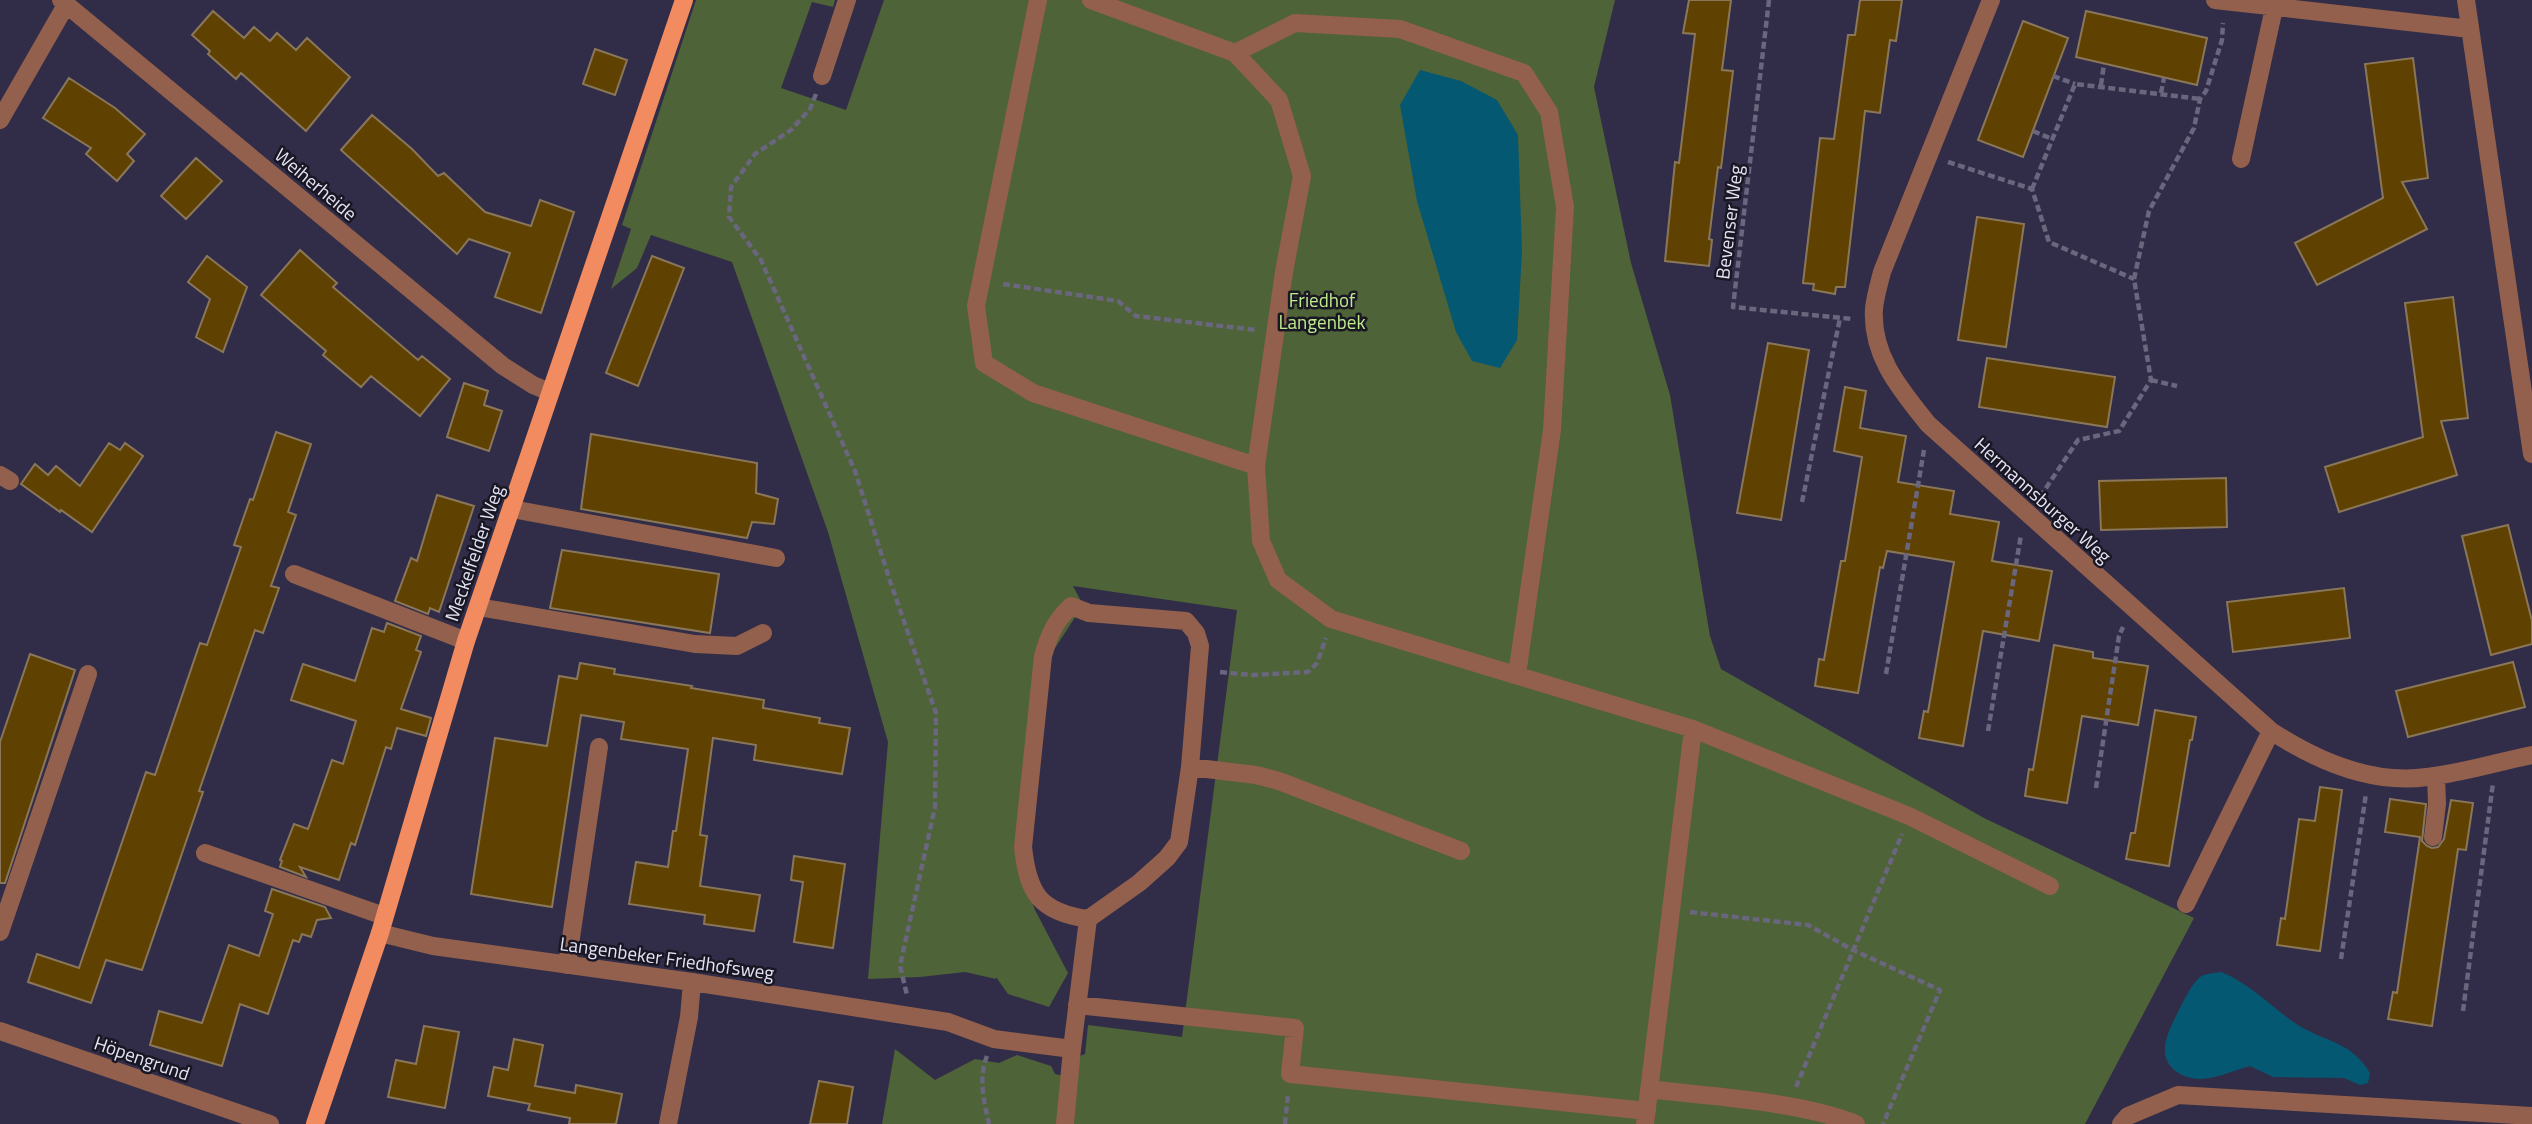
<svg xmlns="http://www.w3.org/2000/svg" width="2532" height="1124" viewBox="0 0 2532 1124" font-family="'Titillium Web',sans-serif">
  <style>
    .green { fill: #4e6337 }
    .water { fill: #055872 }
    .building { fill: #5f4102; stroke: #8a775a; stroke-width: 2 }
    .lines { fill: none; stroke-linecap: round; stroke-linejoin: round }
    .path { stroke: #69667e; stroke-width: 4.5; stroke-dasharray: 7 3.5; stroke-linecap: butt }
    .minor { stroke: #92604c; stroke-width: 18 }
    .major { stroke: #f28b60; stroke-width: 18 }
    .labels { text-anchor: middle; stroke-width: 5; stroke-linejoin: round; paint-order: stroke }
    .street-label { font-size: 19px; fill: #e4e3f4; stroke: #191723 }
    .park-label { font-size: 19px; fill: #beeb8b; stroke: #191723 }
  </style>
  <rect width="100%" height="100%" fill="#312d48"/>
  <path class="green" d="M 696,0 L 835,0 L 833,7 L 812,2 L 781,88 L 846,110 L 884,0 L 1615,0 L 1594,87 L 1631,263 L 1670,395 L 1710,636 L 1721,669 L 1984,818 L 2194,918 L 2085,1124 L 882,1124 L 895,1049 L 935,1080 L 975,1059 L 999,1063 L 1017,1055 L 1051,1066 L 1055,1074 L 1069,1077 L 1080,1056 L 1085,1054 L 1088,1025 L 1182,1037 L 1237,610 L 1073,586 L 1083,605 L 1048,659 L 1018,862 L 1035,910 L 1068,973 L 1049,1007 L 1008,994 L 996,977 L 996,979 L 965,972 L 920,977 L 868,979 L 888,742 L 828,532 L 732,262 L 651,235 L 637,268 L 611,289 L 631,229 L 622,225 Z"/>
  <path class="water" d="M 1420,70 L 1461,81 L 1497,100 L 1518,135 L 1522,251 L 1517,340 L 1500,368 L 1472,361 L 1456,332 L 1417,201 L 1400,105 Z
    M 2221,972 C 2250,983 2272,1008 2298,1025 C 2325,1042 2351,1041 2370,1073 L 2368,1083 L 2360,1085 L 2344,1078 L 2273,1077 L 2250,1066 C 2231,1071 2217,1079 2197,1079 C 2189,1078 2183,1076 2177,1072 C 2152,1055 2172,1025 2182,1004 C 2187,995 2192,984 2200,977 C 2206,973 2214,973 2221,972 Z"/>
  <path class="building" d="M 1689,0 L 1731,0 L 1722,70 L 1733,71 L 1721,168 L 1718,167 L 1709,239 L 1712,240 L 1709,266 L 1665,261 L 1675,162 L 1679,163 L 1695,34 L 1683,33 Z
    M 1860,0 L 1902,0 L 1896,41 L 1890,40 L 1880,113 L 1865,111 L 1845,287 L 1836,287 L 1835,294 L 1813,290 L 1814,284 L 1803,283 L 1820,138 L 1834,139 L 1848,35 L 1855,35 Z
    M 213,11 L 244,38 L 254,27 L 270,41 L 277,33 L 296,50 L 307,38 L 350,77 L 306,131 L 241,73 L 236,79 L 208,54 L 210,51 L 192,35 Z
    M 2086,11 L 2207,38 L 2197,85 L 2076,57 Z
    M 2023,21 L 2068,38 L 2023,157 L 1978,140 Z
    M 595,49 L 627,60 L 615,95 L 583,84 Z
    M 2413,58 L 2428,178 L 2402,182 L 2427,229 L 2317,285 L 2295,243 L 2383,198 L 2365,64 Z
    M 69,78 L 115,108 L 145,134 L 127,154 L 134,161 L 117,181 L 86,154 L 91,148 L 43,118 Z
    M 372,115 L 412,149 L 438,176 L 444,173 L 485,212 L 531,226 L 540,200 L 574,212 L 541,313 L 495,297 L 510,253 L 469,239 L 457,254 L 341,150 Z
    M 196,158 L 222,181 L 186,219 L 161,196 Z
    M 1977,217 L 2024,224 L 2006,347 L 1958,340 Z
    M 300,250 L 337,283 L 333,287 L 418,360 L 422,356 L 450,379 L 420,416 L 371,376 L 361,387 L 323,355 L 326,351 L 261,295 Z
    M 207,256 L 247,287 L 223,352 L 196,337 L 210,299 L 188,282 Z
    M 652,256 L 684,268 L 638,386 L 606,373 Z
    M 2453,297 L 2468,418 L 2441,421 L 2457,475 L 2339,512 L 2325,467 L 2423,437 L 2405,303 Z
    M 1768,343 L 1809,350 L 1781,520 L 1737,513 Z
    M 1987,358 L 2115,377 L 2107,427 L 1979,407 Z
    M 464,383 L 488,391 L 484,405 L 502,411 L 489,451 L 447,437 Z
    M 1845,387 L 1866,391 L 1860,428 L 1906,436 L 1898,482 L 1954,491 L 1950,514 L 1999,522 L 1992,561 L 2052,571 L 2039,641 L 1983,631 L 1963,746 L 1919,738 L 1924,711 L 1928,712 L 1954,562 L 1887,551 L 1883,568 L 1880,567 L 1858,693 L 1815,686 L 1819,659 L 1824,660 L 1841,561 L 1845,561 L 1862,457 L 1834,451 Z
    M 276,432 L 311,444 L 288,512 L 296,515 L 271,586 L 279,588 L 263,633 L 255,630 L 199,791 L 203,792 L 142,970 L 106,960 L 91,1003 L 28,982 L 37,954 L 79,968 L 146,772 L 155,775 L 200,643 L 207,645 L 241,547 L 234,545 L 250,499 L 253,500 Z
    M 591,434 L 757,463 L 756,493 L 778,499 L 774,524 L 752,522 L 747,538 L 581,509 Z
    M 109,443 L 120,450 L 125,443 L 143,456 L 92,532 L 61,510 L 60,512 L 21,484 L 35,464 L 48,475 L 56,466 L 80,486 Z
    M 2226,478 L 2227,527 L 2101,530 L 2099,481 Z
    M 437,495 L 474,506 L 439,612 L 430,608 L 428,614 L 395,601 L 411,558 L 417,561 Z
    M 2508,525 L 2532,621 L 2532,644 L 2491,655 L 2462,536 Z
    M 562,550 L 719,574 L 710,633 L 550,608 Z
    M 2344,588 L 2350,638 L 2233,652 L 2227,602 Z
    M 387,623 L 421,636 L 416,650 L 421,652 L 401,709 L 431,718 L 426,736 L 397,728 L 391,749 L 386,747 L 355,845 L 351,843 L 339,880 L 300,867 L 306,877 L 280,867 L 282,861 L 280,860 L 294,824 L 308,829 L 332,760 L 343,764 L 356,721 L 291,700 L 303,664 L 355,681 L 372,628 L 384,632 Z
    M 2054,645 L 2093,652 L 2093,658 L 2148,666 L 2138,725 L 2082,716 L 2067,803 L 2025,796 L 2029,769 L 2033,770 Z
    M 30,654 L 75,670 L 5,883 L 0,883 L 0,742 Z
    M 2513,662 L 2525,707 L 2408,737 L 2396,691 Z
    M 580,663 L 615,669 L 614,674 L 692,686 L 691,688 L 764,700 L 763,708 L 820,718 L 819,723 L 850,728 L 842,774 L 754,760 L 756,745 L 713,738 L 700,835 L 707,836 L 700,886 L 760,895 L 754,931 L 704,924 L 705,915 L 629,904 L 636,862 L 668,867 L 673,831 L 676,831 L 688,749 L 621,739 L 624,722 L 581,715 L 552,907 L 471,894 L 495,738 L 547,746 L 559,676 L 577,679 Z
    M 2155,710 L 2196,717 L 2192,740 L 2190,740 L 2169,866 L 2126,859 L 2131,833 L 2135,833 Z
    M 2320,787 L 2342,790 L 2320,951 L 2277,945 L 2281,918 L 2285,919 L 2299,819 L 2315,821 Z
    M 2390,799 L 2426,804 L 2422,841 L 2427,846 L 2432,848 L 2438,847 L 2444,839 L 2451,800 L 2473,803 L 2466,850 L 2458,849 L 2432,1026 L 2388,1019 L 2393,992 L 2397,993 L 2420,837 L 2385,832 Z
    M 794,856 L 845,864 L 833,948 L 794,942 L 803,882 L 791,880 Z
    M 272,889 L 325,907 L 331,918 L 317,920 L 311,937 L 302,934 L 299,942 L 293,940 L 268,1014 L 240,1004 L 222,1066 L 150,1045 L 159,1011 L 202,1023 L 229,945 L 259,956 L 273,914 L 265,911 Z
    M 424,1026 L 459,1032 L 445,1108 L 388,1097 L 396,1060 L 416,1064 Z
    M 514,1039 L 543,1045 L 535,1086 L 575,1093 L 576,1085 L 622,1094 L 616,1124 L 569,1124 L 570,1118 L 528,1110 L 530,1104 L 488,1096 L 494,1067 L 508,1070 Z
    M 819,1081 L 853,1087 L 847,1124 L 810,1124 Z"/>
  <g class="lines">
    <path class="path" d="M 1769,0 L 1733,307 L 1852,319
      M 2053,76 L 2075,84
      M 2101,85 L 2104,64
      M 2161,93 L 2164,78
      M 816,94 L 810,109 L 791,130 L 755,154 L 731,187 L 729,217 L 761,260 L 855,471 L 890,581 L 936,713 L 935,807 L 900,966 L 907,995
      M 2033,131 L 2052,139
      M 1948,162 L 2032,189 L 2049,242 L 2134,279
      M 2032,189 L 2075,84 L 2200,99
      M 1003,284 L 1118,301 L 1136,316 L 1256,330
      M 2151,380 L 2177,386
      M 2040,497 L 2078,440 L 2119,431 L 2151,380 L 2134,279 L 2149,211 L 2194,128 L 2200,99 L 2206,91 L 2222,40 L 2223,23
      M 1802,502 L 1840,318
      M 1220,672 L 1252,675 L 1308,672 L 1317,663 L 1326,638
      M 1886,674 L 1924,450
      M 1988,731 L 2021,535
      M 2096,788 L 2119,636 L 2123,627
      M 1690,912 L 1808,925 L 1853,950 L 1940,990 L 1883,1124
      M 2341,959 L 2366,794
      M 2463,1011 L 2493,783
      M 987,1056 C 978,1079 984,1101 989,1124
      M 1796,1087 L 1902,834
      M 1285,1124 L 1288,1094"/>
    <path class="minor" d="M 61,0 L 503,366 L 533,385 L 550,392
      M 1038,0 L 976,306 L 984,363 L 1033,393 L 1256,466
      M 1091,0 L 1235,53 L 1279,100 L 1302,176 L 1284,272 L 1256,466 L 1261,541 L 1278,580 L 1331,619 L 1693,729 L 1909,816 L 2050,886
      M 1991,0 L 1882,272 C 1879,284 1875,297 1874,309 C 1871,356 1901,390 1928,424 L 2271,731 C 2317,761 2371,785 2427,777 C 2462,773 2497,762 2532,755
      M 2215,0 L 2470,29
      M 2466,0 L 2532,454
      M 1235,53 L 1295,23 L 1400,29 L 1524,73 L 1549,112 L 1565,207 L 1552,430 L 1517,675
      M 822,76 L 847,0
      M 0,120 L 66,5
      M 2241,159 L 2274,8
      M 0,475 L 10,481
      M 512,509 L 776,558
      M 294,574 L 466,641
      M 478,607 L 695,644 L 737,646 L 763,633
      M 1190,767 L 1256,775 L 1279,781 L 1461,851
      M 2433,837 L 2437,804 L 2436,776
      M 205,853 L 384,916
      M 2186,904 L 2271,731
      M 0,932 L 88,674
      M 380,933 L 433,946 L 692,982 L 948,1022 L 994,1039 L 1072,1049 L 1088,919 L 1139,883 L 1167,858 L 1179,842 L 1190,767 L 1200,646 L 1196,633 L 1186,621 L 1089,613 L 1071,606 C 1055,621 1049,635 1043,656 L 1023,847 C 1028,894 1040,912 1088,919
      M 567,965 L 599,747
      M 1077,1005 L 1295,1028 L 1290,1074 L 1647,1111
      M 0,1031 L 270,1124
      M 1649,1089 C 1712,1097 1798,1101 1856,1124
      M 668,1124 L 689,1017 L 692,982
      M 1065,1124 L 1072,1049
      M 1645,1124 L 1693,729
      M 2121,1124 L 2128,1116 L 2178,1095 L 2532,1116"/>
    <path class="major" d="M 315,1124 L 380,933 L 466,641 L 684,0"/>
  </g>
  <g class="labels">
    <g class="street-label">
      <text transform="translate(316 184) rotate(40)" y="7">Weiherheide</text>
      <text transform="translate(1729 222) rotate(-83)" y="7">Bevenser Weg</text>
      <text transform="translate(2043 500) rotate(42)" y="7">Hermannsburger Weg</text>
      <text transform="translate(474 553) rotate(-71)" y="7">Meckelfelder Weg</text>
      <text transform="translate(667 958) rotate(8)" y="7">Langenbeker Friedhofsweg</text>
      <text transform="translate(142 1058) rotate(19)" y="7">Höpengrund</text>
    </g>
    <g class="park-label">
      <text x="1322" y="307">Friedhof<tspan x="1322" dy="22">Langenbek</tspan></text>
    </g>
  </g>
</svg>
